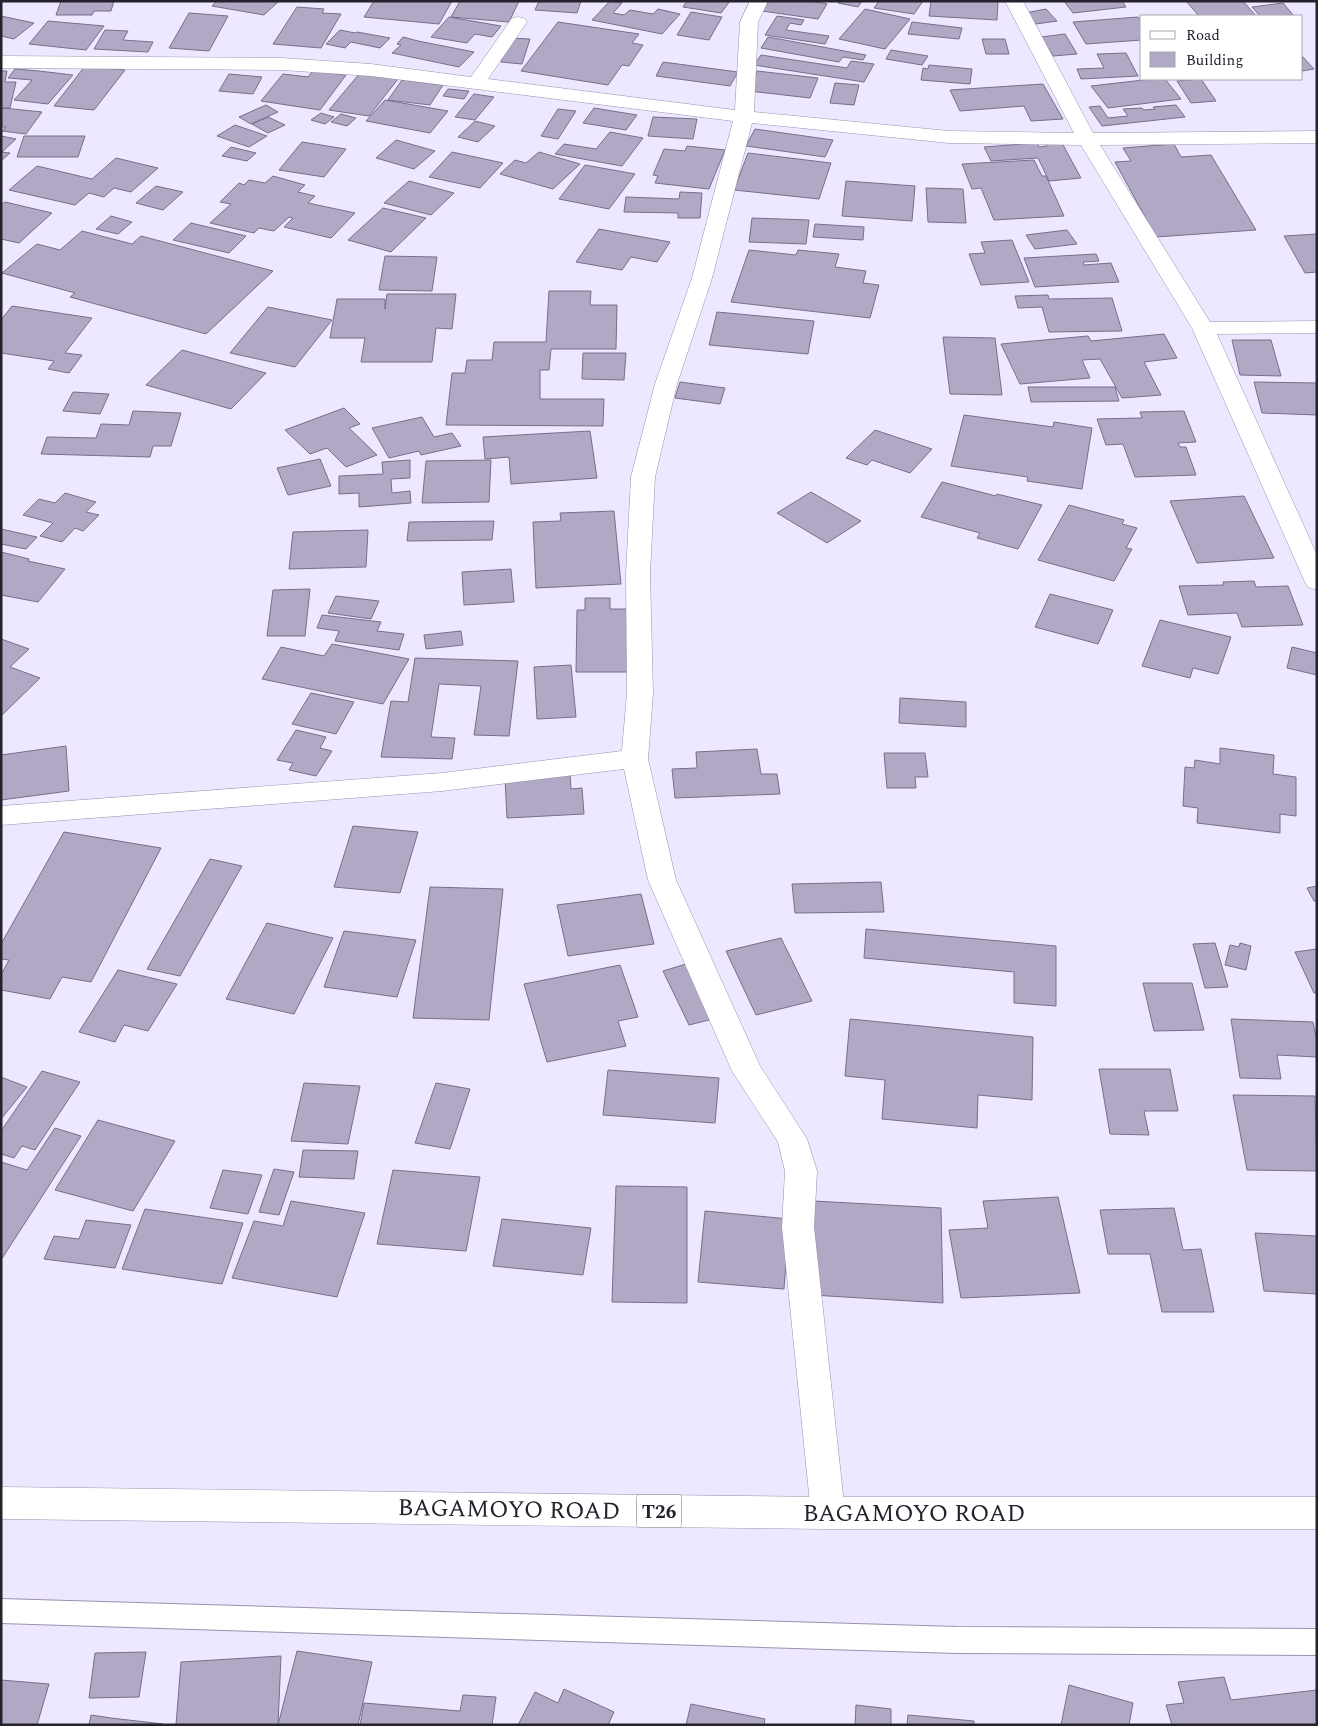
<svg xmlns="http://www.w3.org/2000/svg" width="1318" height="1726" viewBox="0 0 1318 1726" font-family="Spectral,serif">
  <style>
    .building { fill: #b0a8c5; stroke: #776f8a }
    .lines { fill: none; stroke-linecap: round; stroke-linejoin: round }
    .lane-casing { stroke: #9a91ad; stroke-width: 2 }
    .street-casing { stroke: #9a91ad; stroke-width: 1 }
    .highway-casing { stroke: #9a91ad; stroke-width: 1 }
    .lane { fill: #fff; fill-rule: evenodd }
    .street { fill: #fff; fill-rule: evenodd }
    .highway { fill: #fff; fill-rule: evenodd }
    .labels { text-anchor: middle; stroke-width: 4; stroke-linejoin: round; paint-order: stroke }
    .shield { fill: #fff; stroke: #67646c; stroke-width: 1 }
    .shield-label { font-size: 19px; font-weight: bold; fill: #26222d }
    .near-street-label { font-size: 24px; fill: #26222d; stroke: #fff }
  </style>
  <rect width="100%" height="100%" fill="#ede7ff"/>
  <path class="building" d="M 61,1 L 114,1 L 111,11 L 94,11 L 92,15 L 56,15 Z
    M 217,1 L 279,1 L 264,15 L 212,6 Z
    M 374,1 L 452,1 L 439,24 L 364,17 Z
    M 460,1 L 519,1 L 509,22 L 451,17 Z
    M 539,1 L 581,1 L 577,13 L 535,10 Z
    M 610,1 L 622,3 L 613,13 L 624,15 L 630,10 L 653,14 L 658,9 L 680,14 L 662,34 L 592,20 Z
    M 687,1 L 730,1 L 721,13 L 683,7 Z
    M 769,1 L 810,1 L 827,4 L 818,19 L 762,11 Z
    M 839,1 L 862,1 L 858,7 L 838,3 Z
    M 879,1 L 923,1 L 914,14 L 874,8 Z
    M 931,1 L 998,1 L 997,20 L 929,16 Z
    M 1064,1 L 1122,1 L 1126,7 L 1073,13 Z
    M 1186,1 L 1243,1 L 1256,16 L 1199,16 Z
    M 1283,3 L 1294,16 L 1260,16 L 1252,7 Z
    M 297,7 L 324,9 L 322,13 L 341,14 L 321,48 L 273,44 Z
    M 865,9 L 910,19 L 885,49 L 839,39 Z
    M 1046,9 L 1057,21 L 1036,24 L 1025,13 Z
    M 691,12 L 722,17 L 709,40 L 677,35 Z
    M 189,13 L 228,16 L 209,51 L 169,48 Z
    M 1,16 L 34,23 L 14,39 L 1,36 Z
    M 777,16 L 804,20 L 801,25 L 790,23 L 786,30 L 829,36 L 825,44 L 765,35 Z
    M 449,17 L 501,26 L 492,37 L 475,34 L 467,43 L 431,37 Z
    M 1138,17 L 1142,23 L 1142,40 L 1086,44 L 1073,22 Z
    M 48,21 L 104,26 L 86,50 L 29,44 Z
    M 558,22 L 639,34 L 632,43 L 643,45 L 629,66 L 622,65 L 608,85 L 521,71 Z
    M 912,22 L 962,28 L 959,39 L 908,34 Z
    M 105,30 L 128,31 L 123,40 L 153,42 L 148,52 L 94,49 Z
    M 340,30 L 355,33 L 357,32 L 390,38 L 380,48 L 351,42 L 345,48 L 326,44 Z
    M 1065,34 L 1077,54 L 1053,56 L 1041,37 Z
    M 403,37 L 418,41 L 474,52 L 459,67 L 392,53 L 401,45 L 397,44 Z
    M 768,37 L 866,55 L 863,60 L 843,57 L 839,62 L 761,48 Z
    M 510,38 L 530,39 L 522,64 L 501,62 Z
    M 982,39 L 1005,39 L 1009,54 L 986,54 Z
    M 891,50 L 928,56 L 922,65 L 886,59 Z
    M 1126,53 L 1138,76 L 1081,79 L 1077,69 L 1104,68 L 1097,54 Z
    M 761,55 L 847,68 L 851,61 L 874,64 L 864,82 L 754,65 Z
    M 1302,56 L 1314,69 L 1302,71 Z
    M 663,62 L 738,72 L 730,86 L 656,76 Z
    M 929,65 L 972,69 L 970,84 L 921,80 L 923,68 L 928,69 Z
    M 85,66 L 125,70 L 94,110 L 54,106 Z
    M 15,69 L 39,71 L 73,75 L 48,104 L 14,100 L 32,80 L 8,78 Z
    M 1,71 L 7,71 L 5,82 L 16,82 L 10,108 L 1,108 Z
    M 313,71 L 346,75 L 320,110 L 261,101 L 283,74 L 308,77 Z
    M 757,71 L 818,78 L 810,98 L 749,91 Z
    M 360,73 L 398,79 L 369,116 L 329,110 Z
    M 229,74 L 262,77 L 253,94 L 219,91 Z
    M 1152,79 L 1165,79 L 1181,99 L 1108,108 L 1091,86 Z
    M 1201,79 L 1216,101 L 1191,103 L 1177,81 Z
    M 402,80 L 443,85 L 430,105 L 388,100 Z
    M 835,83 L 859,85 L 854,105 L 830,103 Z
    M 1043,84 L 1063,119 L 1031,121 L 1024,106 L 960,111 L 950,90 Z
    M 448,89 L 469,91 L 464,99 L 443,96 Z
    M 474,94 L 494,97 L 475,120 L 455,117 Z
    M 385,100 L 448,111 L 430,133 L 366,121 Z
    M 266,105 L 278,112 L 251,124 L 239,117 Z
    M 1176,105 L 1185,117 L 1102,126 L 1089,107 L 1100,106 L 1108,118 L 1128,116 L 1123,109 L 1142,108 L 1144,110 L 1155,109 L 1153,107 Z
    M 3,108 L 42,112 L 26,134 L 2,131 L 6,127 L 1,127 L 1,111 Z
    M 594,108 L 637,115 L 626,130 L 583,123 Z
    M 558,109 L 576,111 L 558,139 L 541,136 Z
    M 321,113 L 334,117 L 325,124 L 311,120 Z
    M 341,114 L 356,118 L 347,126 L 331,122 Z
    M 268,117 L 285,125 L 268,133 L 252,124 Z
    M 653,117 L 697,119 L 693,139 L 648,136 Z
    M 475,121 L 495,126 L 478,142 L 458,137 Z
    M 235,125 L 267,136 L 249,147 L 217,136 Z
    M 755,129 L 833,140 L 825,157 L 746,146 Z
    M 610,132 L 643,138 L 622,166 L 555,154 L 564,144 L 596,149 Z
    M 1,136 L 16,139 L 2,152 L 10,153 L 1,161 Z
    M 24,136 L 85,136 L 78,157 L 17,157 Z
    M 396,140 L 435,151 L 414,169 L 376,158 Z
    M 302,142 L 346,149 L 324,177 L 279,170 Z
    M 1037,143 L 1039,147 L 1047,146 L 1045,144 L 1062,143 L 1081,178 L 1049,181 L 1038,158 L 991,161 L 984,147 Z
    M 1174,144 L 1181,157 L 1211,155 L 1256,230 L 1156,237 L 1115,162 L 1131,161 L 1123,148 Z
    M 687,146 L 725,150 L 709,189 L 655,183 L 658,176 L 653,175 L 664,149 L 685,151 Z
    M 231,147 L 256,153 L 247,161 L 222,156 Z
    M 452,152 L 503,163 L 480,188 L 429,177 Z
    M 539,152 L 580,164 L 553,189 L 500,174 L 515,160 L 526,163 Z
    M 748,153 L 831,163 L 819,199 L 734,190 Z
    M 116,158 L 158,168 L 131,192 L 114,188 L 104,197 L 89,193 L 75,205 L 9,190 L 37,166 L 92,179 Z
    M 1034,160 L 1042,176 L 1046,176 L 1064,216 L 994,220 L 981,188 L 972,189 L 962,164 Z
    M 585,165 L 635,174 L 609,209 L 559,199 Z
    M 273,176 L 305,185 L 298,192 L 315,196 L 308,203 L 355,213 L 331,238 L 284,227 L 293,218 L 289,217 L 274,231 L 259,228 L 254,233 L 210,223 L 231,204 L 220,202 L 239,183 L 244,185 L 249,180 L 265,183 Z
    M 409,181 L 454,193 L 431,215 L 384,203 Z
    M 846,181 L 915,186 L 912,221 L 842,216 Z
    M 156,186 L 183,192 L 163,210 L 136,203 Z
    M 926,188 L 963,189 L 966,223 L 928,222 Z
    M 680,192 L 702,193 L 700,218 L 678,218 L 678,213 L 624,212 L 626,197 L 679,199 Z
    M 5,202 L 52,213 L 19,243 L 1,239 L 1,205 Z
    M 383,208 L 426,218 L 391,252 L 348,240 Z
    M 111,216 L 132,222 L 118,234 L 96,229 Z
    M 752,218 L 809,220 L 806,244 L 749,242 Z
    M 191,223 L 246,236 L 229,253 L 173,240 Z
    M 815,224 L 864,227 L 863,240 L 813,237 Z
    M 599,229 L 670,242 L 657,262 L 631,257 L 622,270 L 576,262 Z
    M 1067,230 L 1077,244 L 1035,249 L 1026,235 Z
    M 82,231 L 132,244 L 141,236 L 273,271 L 206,334 L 70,297 L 75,293 L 2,273 L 37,244 L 60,250 Z
    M 1317,234 L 1317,272 L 1305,273 L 1284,236 Z
    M 1012,240 L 1029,282 L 981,285 L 969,254 L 985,253 L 981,242 Z
    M 749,250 L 796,255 L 798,250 L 839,254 L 835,267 L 866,271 L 863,283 L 879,285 L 870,318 L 731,302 Z
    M 1096,254 L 1099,261 L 1083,262 L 1084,265 L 1111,263 L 1119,282 L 1035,287 L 1024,258 Z
    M 385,256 L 437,257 L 432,291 L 379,290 Z
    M 549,291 L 591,291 L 590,305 L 617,305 L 616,349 L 551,349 L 549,370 L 540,370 L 540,399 L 604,399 L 603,426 L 446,425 L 452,373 L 465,373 L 467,360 L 492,360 L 494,342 L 546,342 Z
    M 387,294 L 456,294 L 452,329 L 436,328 L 432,362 L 361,362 L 365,338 L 330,338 L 337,299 L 385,299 L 385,309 Z
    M 1048,295 L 1049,299 L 1112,298 L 1122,331 L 1049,332 L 1042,307 L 1018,308 L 1015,296 Z
    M 12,306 L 92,318 L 65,353 L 82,355 L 69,373 L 48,369 L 54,361 L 1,353 L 1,320 Z
    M 268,307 L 332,320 L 295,367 L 230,353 Z
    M 717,312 L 814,321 L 808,354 L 709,345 Z
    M 1164,334 L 1177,358 L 1144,362 L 1161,395 L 1122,398 L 1100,359 L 1082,360 L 1090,378 L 1020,384 L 1001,344 L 1088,336 L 1091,341 Z
    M 943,337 L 995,338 L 1002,395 L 950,394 Z
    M 1232,340 L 1271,340 L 1281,376 L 1240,375 Z
    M 182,350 L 266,373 L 231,409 L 146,385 Z
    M 583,353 L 626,353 L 624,380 L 582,379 Z
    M 680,382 L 725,388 L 720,404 L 675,398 Z
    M 1254,382 L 1317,383 L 1317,415 L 1262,413 Z
    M 1028,387 L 1115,387 L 1119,401 L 1031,402 Z
    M 73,392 L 109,394 L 100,414 L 63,411 Z
    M 344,408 L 360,424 L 349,428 L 377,455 L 346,467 L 327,448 L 310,454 L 285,430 Z
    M 133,411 L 181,413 L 171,446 L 153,446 L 150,457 L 41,454 L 47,437 L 96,438 L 101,424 L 129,425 Z
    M 1184,411 L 1196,442 L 1178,443 L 1180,447 L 1186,447 L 1196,475 L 1135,477 L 1123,444 L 1106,445 L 1097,419 L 1138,418 L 1142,418 L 1140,412 Z
    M 964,415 L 1053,427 L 1054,422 L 1092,428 L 1082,489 L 1027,481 L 1028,477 L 951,466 Z
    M 422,417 L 434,437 L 452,433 L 461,446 L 421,455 L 419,451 L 389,458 L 372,428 Z
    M 875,430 L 932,449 L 910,473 L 872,460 L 867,465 L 846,458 Z
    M 590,431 L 597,478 L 511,484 L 509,457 L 485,459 L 483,437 Z
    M 320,459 L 331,486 L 288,495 L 277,468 Z
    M 410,460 L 410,478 L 391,479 L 392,493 L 410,491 L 411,503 L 359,507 L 359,493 L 339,494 L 339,476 L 383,474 L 382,462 Z
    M 491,460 L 489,502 L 422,503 L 426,461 Z
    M 942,482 L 996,496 L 997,494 L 1042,505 L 1018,549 L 977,538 L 980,533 L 921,517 Z
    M 811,492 L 861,521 L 827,543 L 777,513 Z
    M 65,493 L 96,502 L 86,512 L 99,515 L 83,531 L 75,528 L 62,542 L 40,536 L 53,523 L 23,515 L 39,499 L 55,503 Z
    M 1244,496 L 1274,558 L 1197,563 L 1170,501 Z
    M 1069,505 L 1124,520 L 1122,524 L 1137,528 L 1126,548 L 1132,549 L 1114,581 L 1038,560 Z
    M 614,511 L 621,584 L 536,588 L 533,522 L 561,521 L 560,513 Z
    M 494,521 L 492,540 L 407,541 L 409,522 Z
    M 1,529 L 37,537 L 26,549 L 1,544 Z
    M 368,530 L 366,567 L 289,569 L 293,532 Z
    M 1,552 L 29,559 L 28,561 L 65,569 L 38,602 L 1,595 Z
    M 511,569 L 514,602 L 464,605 L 462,572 Z
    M 1254,581 L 1256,587 L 1288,586 L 1303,625 L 1242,627 L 1237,613 L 1188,615 L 1179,586 L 1224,585 L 1223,582 Z
    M 310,589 L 305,636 L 267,636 L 273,590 Z
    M 1050,594 L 1113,610 L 1098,644 L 1035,627 Z
    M 336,596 L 379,601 L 371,619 L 328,613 Z
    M 585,598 L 610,598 L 610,609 L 631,609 L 632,672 L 576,672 L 577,610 L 585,610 Z
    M 322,615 L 381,622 L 377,631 L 404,634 L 399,650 L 335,641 L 339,631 L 317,628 Z
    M 1160,620 L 1231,637 L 1218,674 L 1193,668 L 1190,678 L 1142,666 Z
    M 461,631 L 463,645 L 426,649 L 424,635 Z
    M 1,639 L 29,649 L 10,667 L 40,678 L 1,716 Z
    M 332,644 L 409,659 L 383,704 L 262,679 L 281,647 L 324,656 Z
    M 1292,647 L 1317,653 L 1317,675 L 1287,668 Z
    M 415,658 L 518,661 L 509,736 L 474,735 L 481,686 L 439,684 L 431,737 L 455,738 L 452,759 L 381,757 L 391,701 L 408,702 Z
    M 571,665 L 576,717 L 537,719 L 534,667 Z
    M 311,693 L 354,702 L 336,734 L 292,724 Z
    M 900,698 L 966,702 L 966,727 L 899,723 Z
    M 296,730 L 326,737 L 320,748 L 332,751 L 316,776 L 289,770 L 293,763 L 277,760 Z
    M 66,746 L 69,791 L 1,800 L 1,755 Z
    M 1220,748 L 1274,755 L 1273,774 L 1296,777 L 1296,816 L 1280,814 L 1280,833 L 1197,823 L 1198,808 L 1183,806 L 1185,767 L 1194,768 L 1195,760 L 1220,764 Z
    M 757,749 L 761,774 L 777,774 L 780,794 L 675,798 L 672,769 L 697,768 L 696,752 Z
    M 884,753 L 925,753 L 928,777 L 915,777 L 916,788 L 887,788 Z
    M 570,774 L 571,789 L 582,788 L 584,814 L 507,818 L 505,778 Z
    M 353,826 L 418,832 L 400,893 L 334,887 Z
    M 64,832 L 161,848 L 91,982 L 62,977 L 50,999 L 1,990 L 1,975 L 9,960 L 1,959 L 1,944 Z
    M 210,859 L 242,866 L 180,976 L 147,969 Z
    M 881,882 L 884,912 L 795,913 L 792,884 Z
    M 1317,886 L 1317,901 L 1314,901 L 1307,888 Z
    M 430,887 L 503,889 L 489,1020 L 413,1018 Z
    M 641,894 L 654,944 L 568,956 L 557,905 Z
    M 267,923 L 333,938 L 294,1014 L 226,999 Z
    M 866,929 L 1056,946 L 1056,1006 L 1014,1003 L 1014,972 L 864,958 Z
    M 344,931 L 416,940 L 397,997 L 324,987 Z
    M 781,938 L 812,1001 L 756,1015 L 726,951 Z
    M 1215,943 L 1228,987 L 1205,988 L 1193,944 Z
    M 1240,943 L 1251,946 L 1246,970 L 1225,965 L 1230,945 L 1239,947 Z
    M 1317,949 L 1317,993 L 1314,993 L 1295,952 Z
    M 686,964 L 713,1019 L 689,1025 L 663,971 Z
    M 620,965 L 638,1017 L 618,1021 L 626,1046 L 547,1062 L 524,984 Z
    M 118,970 L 177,984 L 148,1031 L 124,1025 L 115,1042 L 79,1032 Z
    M 1143,983 L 1192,983 L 1204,1030 L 1154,1031 Z
    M 850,1019 L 1033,1037 L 1032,1100 L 978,1095 L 977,1128 L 882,1119 L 885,1080 L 845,1076 Z
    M 1231,1019 L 1313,1022 L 1317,1042 L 1317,1057 L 1277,1055 L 1281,1079 L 1240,1078 Z
    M 1099,1069 L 1170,1069 L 1178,1111 L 1144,1111 L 1149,1135 L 1110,1134 Z
    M 608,1070 L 719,1078 L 715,1123 L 603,1115 Z
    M 42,1071 L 80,1082 L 35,1150 L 22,1146 L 14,1158 L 1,1154 L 1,1131 Z
    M 1,1077 L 27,1087 L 1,1119 Z
    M 304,1083 L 360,1086 L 348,1144 L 291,1141 Z
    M 436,1083 L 470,1089 L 450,1149 L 415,1143 Z
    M 1233,1095 L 1315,1096 L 1317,1171 L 1247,1170 Z
    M 98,1120 L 175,1141 L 133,1211 L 55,1190 Z
    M 55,1128 L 81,1136 L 1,1260 L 1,1162 L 27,1170 Z
    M 303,1150 L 358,1151 L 354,1179 L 299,1177 Z
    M 274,1169 L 294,1172 L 279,1215 L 259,1212 Z
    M 223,1170 L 262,1175 L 248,1214 L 210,1208 Z
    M 393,1170 L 480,1177 L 466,1251 L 377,1244 Z
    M 616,1186 L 687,1187 L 687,1303 L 612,1302 Z
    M 1058,1197 L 1080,1293 L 961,1298 L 949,1230 L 988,1228 L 983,1201 Z
    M 291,1201 L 365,1213 L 337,1297 L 232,1278 L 254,1221 L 283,1226 Z
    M 814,1201 L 941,1208 L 943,1303 L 812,1295 Z
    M 1174,1208 L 1183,1250 L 1201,1249 L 1214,1312 L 1162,1312 L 1150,1254 L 1108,1254 L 1100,1210 Z
    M 145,1209 L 243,1223 L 222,1284 L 122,1269 Z
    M 705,1211 L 789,1219 L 784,1289 L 698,1282 Z
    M 502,1219 L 591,1228 L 583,1275 L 493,1266 Z
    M 86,1220 L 131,1225 L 115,1268 L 44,1259 L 54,1236 L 79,1239 Z
    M 1255,1233 L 1317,1236 L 1317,1294 L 1264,1291 Z
    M 297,1651 L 372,1662 L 358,1725 L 278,1725 Z
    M 146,1652 L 139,1697 L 89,1698 L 95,1653 Z
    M 281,1656 L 278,1725 L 176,1725 L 181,1662 Z
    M 1224,1677 L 1231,1700 L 1317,1690 L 1317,1725 L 1172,1725 L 1166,1705 L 1184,1703 L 1178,1682 Z
    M 1,1680 L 49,1684 L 37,1725 L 1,1725 Z
    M 1069,1685 L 1133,1703 L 1129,1725 L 1061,1725 Z
    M 564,1689 L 614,1712 L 608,1725 L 518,1725 L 535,1692 L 558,1703 Z
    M 463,1695 L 496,1697 L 492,1725 L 360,1725 L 364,1703 L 460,1711 Z
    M 691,1704 L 765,1719 L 764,1725 L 686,1725 Z
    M 856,1705 L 891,1709 L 891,1725 L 855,1725 Z
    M 91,1715 L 111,1718 L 163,1724 L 89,1725 Z
    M 908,1715 L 974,1721 L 974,1725 L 907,1725 Z"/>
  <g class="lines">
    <g class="lane-casing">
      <path id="lane" d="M 1,1599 L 957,1627 L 1317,1629 L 1317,1655 L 957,1653 L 1,1623 Z"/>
    </g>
    <g class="street-casing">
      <path id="street" d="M 750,1 L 768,1 L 758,22 L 754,112 L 949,131 L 1074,133 L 1005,1 L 1023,1 L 1093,133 L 1317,131 L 1317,143 L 1100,145 L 1210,322 L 1317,321 L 1317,333 L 1217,334 L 1317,555 L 1317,590 L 1308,587 L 1305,582 L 1192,328 L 1081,145 L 949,143 L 752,123 L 712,278 L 677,384 L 655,477 L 650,574 L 653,693 L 648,759 L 676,880 L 760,1066 L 807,1139 L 817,1171 L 814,1227 L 845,1513 L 840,1524 L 828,1529 L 816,1524 L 811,1513 L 782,1227 L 785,1171 L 778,1142 L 732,1071 L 648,880 L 624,769 L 442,791 L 1,825 L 1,806 L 442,773 L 622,751 L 627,693 L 626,574 L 631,477 L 655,384 L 692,278 L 733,121 L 371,76 L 282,70 L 1,68 L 1,56 L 282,58 L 371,64 L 471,77 L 512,18 L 518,17 L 524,18 L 527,22 L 488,79 L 735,110 L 740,22 Z"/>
    </g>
    <g class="highway-casing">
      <path id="highway" d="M 1,1487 L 828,1497 L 1317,1497 L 1317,1529 L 828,1529 L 1,1519 Z"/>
    </g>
    <use href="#lane" class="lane"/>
    <use href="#street" class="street"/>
    <use href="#highway" class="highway"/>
  </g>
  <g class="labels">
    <rect class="shield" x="636.5" y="1494.5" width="45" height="33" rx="4"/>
    <g class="shield-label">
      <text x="659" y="1518">T26</text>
    </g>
    <g class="near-street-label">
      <text transform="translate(509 1509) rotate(1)" y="8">BAGAMOYO ROAD</text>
      <text x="914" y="1521">BAGAMOYO ROAD</text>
    </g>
  </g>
  <rect width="1318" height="1726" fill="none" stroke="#26222d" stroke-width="5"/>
  <rect x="1140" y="15" width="162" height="65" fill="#ffffff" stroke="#a8a7ab"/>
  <rect x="1150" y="31" width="25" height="8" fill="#ffffff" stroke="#a8a7ab"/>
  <text x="1186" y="40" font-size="15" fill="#26222d">Road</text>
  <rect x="1150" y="52" width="25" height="15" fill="#b0a8c5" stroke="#a8a7ab"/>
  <text x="1186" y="65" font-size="15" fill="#26222d">Building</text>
</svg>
